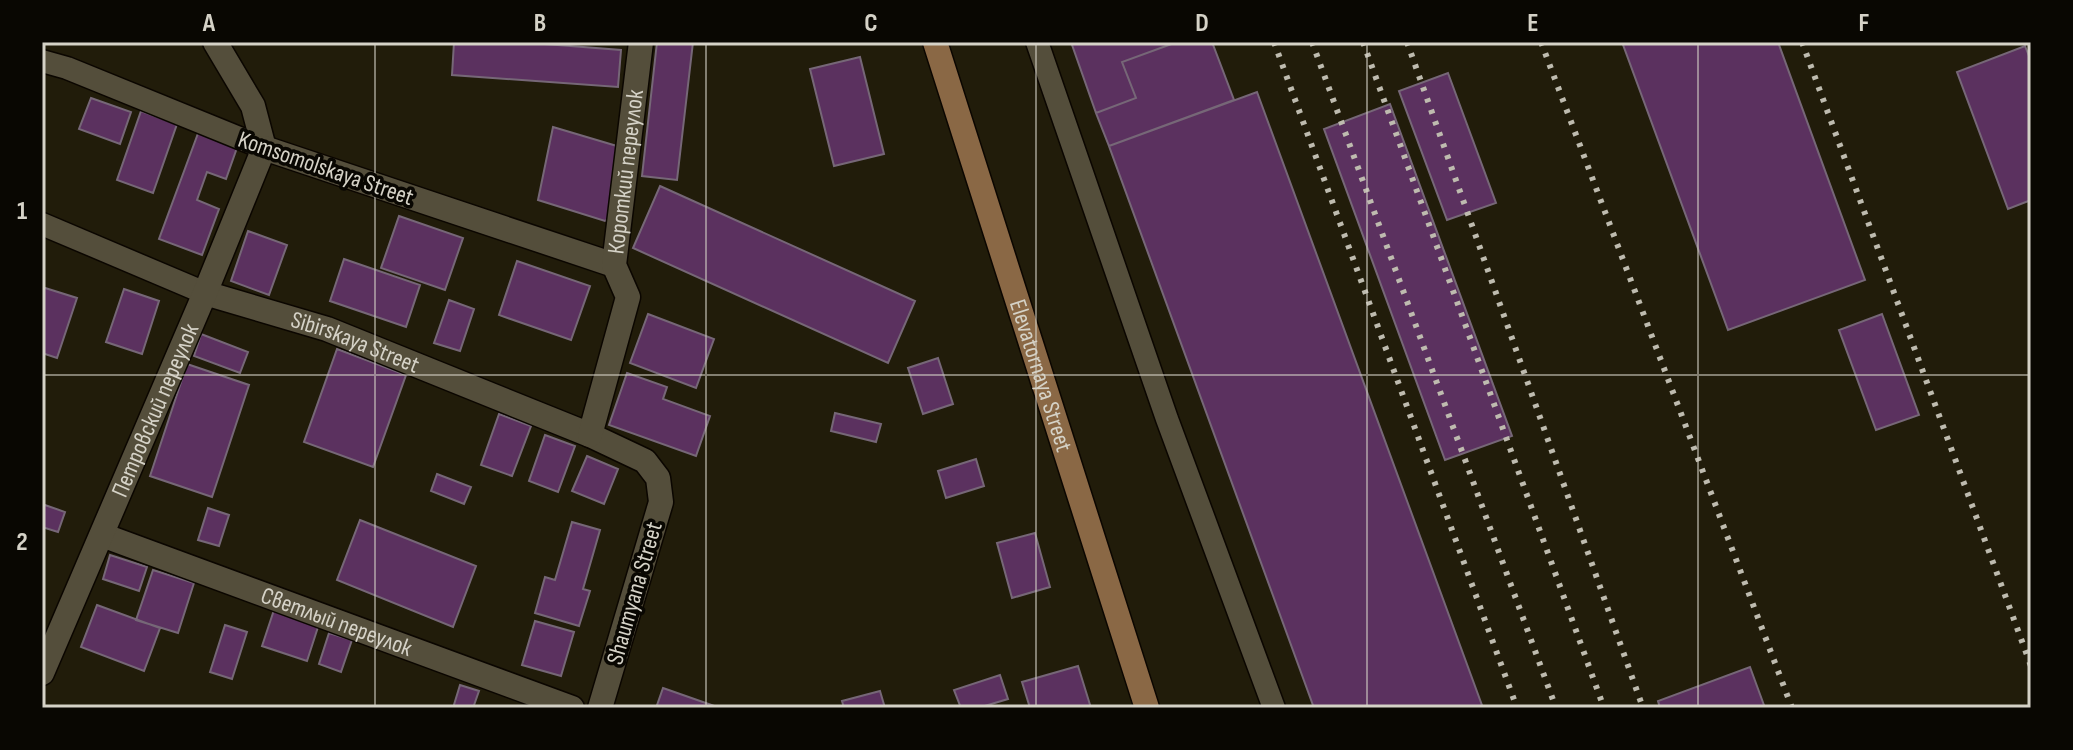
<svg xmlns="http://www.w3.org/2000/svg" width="2073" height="750" viewBox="0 0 2073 750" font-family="'Sofia Sans Condensed',sans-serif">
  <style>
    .building { fill: #5b315f; stroke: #766777; stroke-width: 2 }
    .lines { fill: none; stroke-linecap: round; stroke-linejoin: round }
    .service-casing { stroke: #0b0600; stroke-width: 25 }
    .minor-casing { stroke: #0b0600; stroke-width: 27 }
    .primary-casing { stroke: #0b0600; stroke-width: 27 }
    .service { stroke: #544e3b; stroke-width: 22 }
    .minor { stroke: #544e3b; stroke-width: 24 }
    .primary { stroke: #8a6845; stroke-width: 24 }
    .rail { stroke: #bebbaf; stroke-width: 6; stroke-dasharray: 4 8; stroke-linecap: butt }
    .grid { fill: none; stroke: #d5d2c7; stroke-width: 2; stroke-opacity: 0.55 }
    .labels { text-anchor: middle; stroke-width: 7; stroke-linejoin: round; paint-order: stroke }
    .street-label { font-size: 24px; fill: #d5d2c7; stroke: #090702 }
    .neatline { fill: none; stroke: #d5d2c7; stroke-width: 3 }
    .grid-label { font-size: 26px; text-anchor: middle; font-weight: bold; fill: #d5d2c7 }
  </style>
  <rect width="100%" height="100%" fill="#211c0a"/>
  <path class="building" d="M 454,42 L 519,42 L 621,50 L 618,87 L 452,75 Z
    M 657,42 L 693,42 L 677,180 L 642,176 Z
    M 1071,42 L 1177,42 L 1122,62 L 1136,98 L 1096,113 Z
    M 1177,42 L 1212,42 L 1234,100 L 1109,146 L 1096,113 L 1136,98 L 1122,62 Z
    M 1622,42 L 1778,42 L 1865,280 L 1728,330 Z
    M 2025,46 L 2031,61 L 2031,200 L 2008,209 L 1957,72 Z
    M 860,57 L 884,154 L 834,166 L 810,69 Z
    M 1448,73 L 1496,203 L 1447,220 L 1399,91 Z
    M 1257,92 L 1483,708 L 1314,708 L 1109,146 Z
    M 91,98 L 131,112 L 120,144 L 79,129 Z
    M 1390,104 L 1512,436 L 1445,460 L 1324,129 Z
    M 141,111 L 177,124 L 153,193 L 117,180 Z
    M 553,127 L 627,149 L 617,215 L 605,221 L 538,200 Z
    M 200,128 L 239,142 L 226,179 L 207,172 L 197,200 L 219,209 L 202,255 L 159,239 Z
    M 660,186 L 915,301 L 888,363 L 633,248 Z
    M 399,216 L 463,238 L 445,290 L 381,268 Z
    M 248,231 L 287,245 L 269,295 L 231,281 Z
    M 344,259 L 420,285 L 406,327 L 330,301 Z
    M 517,261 L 590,286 L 571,340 L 499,315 Z
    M 42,287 L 77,298 L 57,358 L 42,353 Z
    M 124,289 L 159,301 L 142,354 L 106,342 Z
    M 449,300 L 474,309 L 460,351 L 434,343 Z
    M 648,314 L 714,339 L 696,388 L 630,363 Z
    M 1882,314 L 1919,415 L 1876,430 L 1839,330 Z
    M 201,334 L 248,352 L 240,373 L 194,356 Z
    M 337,349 L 406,375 L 373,467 L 304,442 Z
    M 938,358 L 953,404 L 923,414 L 908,368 Z
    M 187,364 L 249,385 L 212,497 L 150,476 Z
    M 627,373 L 667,387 L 663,399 L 710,416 L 696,456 L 609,425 Z
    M 835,413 L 881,424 L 876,442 L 831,431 Z
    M 499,414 L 531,426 L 512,476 L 481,465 Z
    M 545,435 L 575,446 L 558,492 L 529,481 Z
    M 587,456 L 618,469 L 604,504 L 572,491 Z
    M 976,459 L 984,486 L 946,498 L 938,471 Z
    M 437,474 L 471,487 L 464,504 L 431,491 Z
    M 42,504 L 65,512 L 58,532 L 42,527 Z
    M 208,508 L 229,515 L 219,546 L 198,540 Z
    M 360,520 L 476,566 L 453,627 L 337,580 Z
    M 572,522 L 600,530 L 583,589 L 590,591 L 579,626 L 535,613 L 545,577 L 555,580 Z
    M 1035,533 L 1050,587 L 1012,598 L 997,543 Z
    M 110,555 L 147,567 L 139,591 L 103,579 Z
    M 153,570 L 194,583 L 178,633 L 136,620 Z
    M 97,605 L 160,628 L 144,671 L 81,647 Z
    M 274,610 L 319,624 L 307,661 L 262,646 Z
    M 535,621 L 574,632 L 561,676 L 522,665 Z
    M 225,625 L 247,632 L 232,679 L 210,672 Z
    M 329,633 L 352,640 L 341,672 L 319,664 Z
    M 1078,666 L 1091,708 L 1030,708 L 1022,682 Z
    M 1750,667 L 1765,708 L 1660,708 L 1658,701 Z
    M 1000,675 L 1008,699 L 978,708 L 961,708 L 954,690 Z
    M 460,685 L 479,691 L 473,708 L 453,708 Z
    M 663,688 L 720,708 L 656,708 Z
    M 880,691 L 885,708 L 844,708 L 842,701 Z"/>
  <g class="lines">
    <g class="service-casing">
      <path id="service" d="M 1037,42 L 1167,419 L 1274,708
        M 42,61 L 67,68 L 264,148
        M 42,224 L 205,293"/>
    </g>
    <g class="minor-casing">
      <g id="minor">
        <path d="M 215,42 L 253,106 L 264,148"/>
        <path d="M 264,148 L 614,265"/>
        <path id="s1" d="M 205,293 L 327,329 L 590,435 L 645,461 L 658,478 L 661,502 L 600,708"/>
        <path id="s2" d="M 590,435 L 628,297 L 614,265 L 641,42"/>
        <path id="s3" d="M 102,535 L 572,708"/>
        <path id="s4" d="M 42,673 L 205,293 L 264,148"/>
      </g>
    </g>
    <g class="primary-casing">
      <g id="primary">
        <path id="s5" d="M 935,42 L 1147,708"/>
      </g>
    </g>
    <use href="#service" class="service"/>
    <use href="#minor" class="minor"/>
    <use href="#primary" class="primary"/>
    <path class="rail" d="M 1274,42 L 1517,708
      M 1312,42 L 1556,708
      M 1363,42 L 1604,708
      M 1407,42 L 1643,708
      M 1541,42 L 1792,708
      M 1802,42 L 2031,666"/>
  </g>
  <path class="grid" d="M 375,42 L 375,708M 706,42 L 706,708M 1036,42 L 1036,708M 1367,42 L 1367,708M 1698,42 L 1698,708M 42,375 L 2031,375"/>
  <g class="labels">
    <g class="street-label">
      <text transform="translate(326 168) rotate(19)" y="8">Komsomolskaya Street</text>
      <text dy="8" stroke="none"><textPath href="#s2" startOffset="272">Короткий переулок</textPath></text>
      <text dy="8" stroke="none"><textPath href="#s1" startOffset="158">Sibirskaya Street</textPath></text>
      <text dy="8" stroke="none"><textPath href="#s5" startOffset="350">Elevatornaya Street</textPath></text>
      <text dy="8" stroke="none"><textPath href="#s4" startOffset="286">Петровский переулок</textPath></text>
      <text transform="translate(634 593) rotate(-74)" y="8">Shaumyana Street</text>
      <text dy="8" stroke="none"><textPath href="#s3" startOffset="250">Светлый переулок</textPath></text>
    </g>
  </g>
  <rect width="2073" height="750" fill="none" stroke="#090702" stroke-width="88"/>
  <rect x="44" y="44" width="1985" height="662" class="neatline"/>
  <g class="grid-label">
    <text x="209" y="31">A</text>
    <text x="540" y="31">B</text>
    <text x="871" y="31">C</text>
    <text x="1202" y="31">D</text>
    <text x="1533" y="31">E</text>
    <text x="1864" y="31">F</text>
    <text x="22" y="219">1</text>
    <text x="22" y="550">2</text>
  </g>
</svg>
